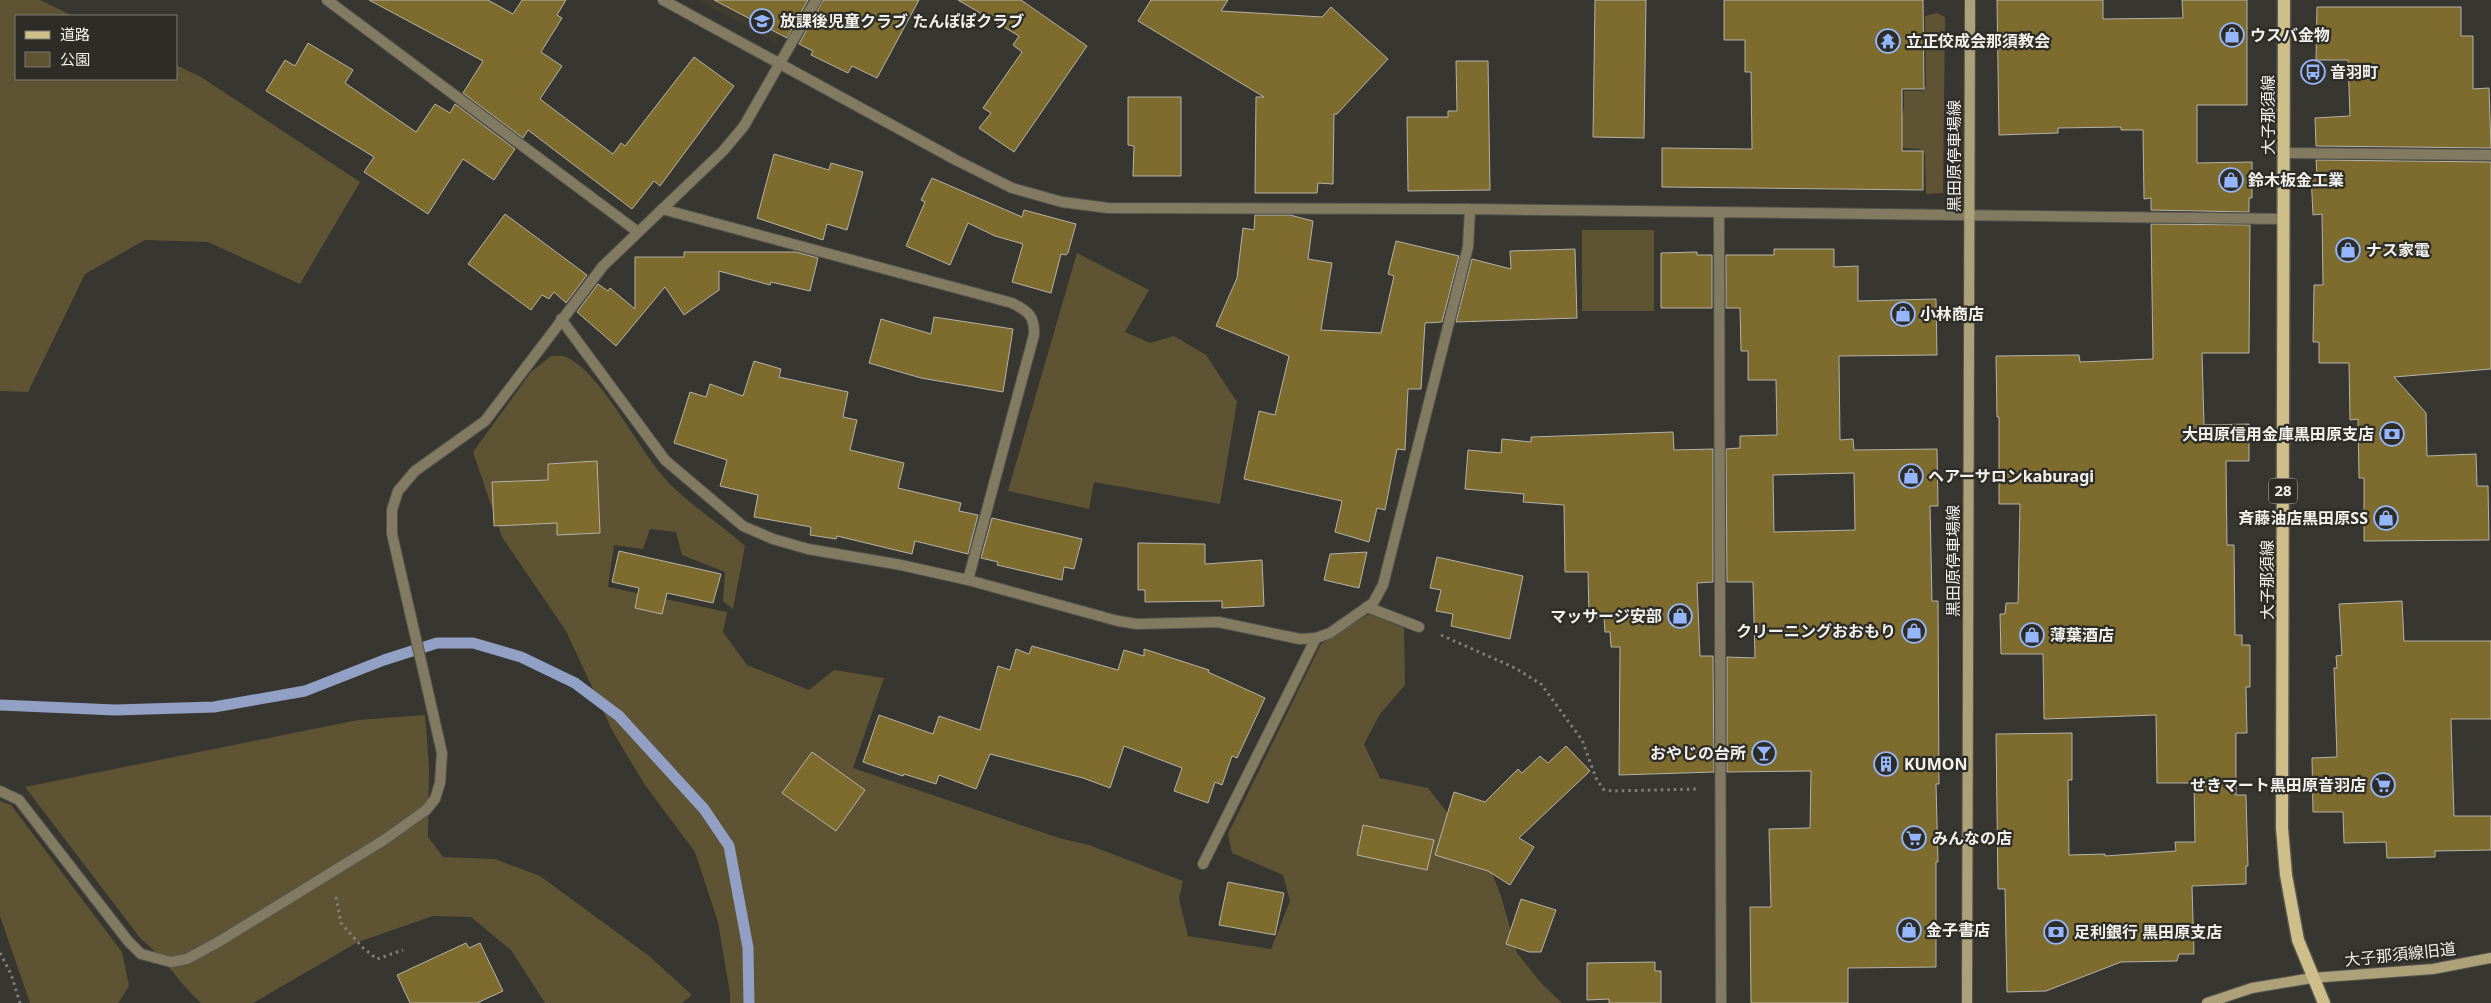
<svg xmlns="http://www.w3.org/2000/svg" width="2491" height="1003" viewBox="0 0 2491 1003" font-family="'Noto Sans','Noto Sans JP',sans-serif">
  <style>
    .built { fill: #403c2f }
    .green { fill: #5e5433 }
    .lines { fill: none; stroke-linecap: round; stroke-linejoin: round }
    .stream { stroke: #91a0c4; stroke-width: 11 }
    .building { fill: #7e6c2e; stroke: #b5b2aa; fill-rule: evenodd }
    .lane-casing { stroke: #56544e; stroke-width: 12 }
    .street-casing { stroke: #56544e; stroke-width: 12 }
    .secondary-casing { stroke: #56544e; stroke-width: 12 }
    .primary-casing { stroke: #56544e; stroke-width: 15 }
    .path { stroke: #807f79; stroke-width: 3; stroke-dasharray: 2.5 4; stroke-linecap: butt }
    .lane { stroke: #827b62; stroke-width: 10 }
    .street { stroke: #827b62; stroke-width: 10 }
    .secondary { stroke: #ada179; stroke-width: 10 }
    .primary { stroke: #cebe8a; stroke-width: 12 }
    .labels { text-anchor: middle; stroke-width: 4.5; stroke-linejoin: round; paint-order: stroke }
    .shield { fill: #2e2c26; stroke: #b7b6b1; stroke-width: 1 }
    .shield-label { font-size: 15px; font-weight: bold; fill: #f2f1ed }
    .poi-label { font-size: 16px; font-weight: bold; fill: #f2f1ed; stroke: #2e2c26; text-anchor: start }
    .street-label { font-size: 16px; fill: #f2f1ed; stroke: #2e2c26 }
  </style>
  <rect width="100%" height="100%" fill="#383630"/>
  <path class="built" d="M 697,0 L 799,0 L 775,42 Z"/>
  <path class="green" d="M 0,0 L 40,0 L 73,16 L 16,16 L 16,79 L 176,79 L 176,65 L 201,77 L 360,182 L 300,284 L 208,242 L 145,240 L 85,274 L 28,392 L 0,391 Z
    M 1937,13 L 1945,17 L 1943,193 L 1926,194 L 1925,154 L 1920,149 L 1890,147 L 1904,109 L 1904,91 L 1923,91 L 1926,86 L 1925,16 Z
    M 1582,230 L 1654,230 L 1654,311 L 1582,311 Z
    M 1077,253 L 1149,290 L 1125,332 L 1150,343 L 1174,336 L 1206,355 L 1237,402 L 1220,504 L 1094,482 L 1089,509 L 1008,491 Z
    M 551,356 C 555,356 561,355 566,357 C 605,375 639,455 674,488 C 696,509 723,526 745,546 L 733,609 L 723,601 L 725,572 L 682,555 L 676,532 L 650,529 L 643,549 L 614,545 L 608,587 L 727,612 L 723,632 L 747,665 L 809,690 L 834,670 L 884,678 L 853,768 L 1059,838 L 1089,845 L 1183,881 L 1179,899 L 1188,936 L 1271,949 L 1290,901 L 1283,875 L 1232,853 L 1228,834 L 1321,644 L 1369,614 L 1404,628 L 1405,685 L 1380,714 L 1364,744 L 1380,778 L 1428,788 L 1490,868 L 1501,896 L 1517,953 L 1541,983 L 1562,1003 L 730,1003 L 730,993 L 718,922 L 695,852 L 645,785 L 613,732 L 566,631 L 502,537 L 473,452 L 531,372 Z
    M 425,715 L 429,766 L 428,837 L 443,857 L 495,859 L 540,876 L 649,956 L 692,995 L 682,1003 L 545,1003 L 511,950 L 471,917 L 433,916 L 358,942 L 253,1003 L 201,1003 C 179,983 164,957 141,939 L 25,787 L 358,720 Z
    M 0,801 L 11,805 L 122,952 L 129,986 L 118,1003 L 30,1003 L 0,916 Z"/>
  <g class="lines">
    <path class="stream" d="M 0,705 L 115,710 L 214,707 L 305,691 L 384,660 L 437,643 L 473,643 L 521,657 L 575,683 L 619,716 L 704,809 L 729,846 L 748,948 L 749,1003"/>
  </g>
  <path class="building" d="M 369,0 L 488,0 L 513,14 L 522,0 L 566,0 L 557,15 L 562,18 L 541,52 L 562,66 L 540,99 L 613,154 L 621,143 L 625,146 L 694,57 L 734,86 L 660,186 L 654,181 L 632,209 L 528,130 L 523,138 L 463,93 L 483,61 Z
    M 714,0 L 808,0 L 787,38 Z
    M 823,0 L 919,0 L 877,78 L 852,66 L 848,73 L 811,55 L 813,51 L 799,44 Z
    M 958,0 L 1021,0 L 1087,46 L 1014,152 L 979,128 L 991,113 L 983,108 L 1022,52 L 1013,45 L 1019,36 Z
    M 1151,0 L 1228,0 L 1221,11 L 1322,17 L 1331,7 L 1388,59 L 1337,114 L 1334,114 L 1333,184 L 1318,183 L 1317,193 L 1255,193 L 1256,97 L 1264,97 L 1138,21 Z
    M 1595,0 L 1646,0 L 1644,138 L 1593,137 Z
    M 1724,0 L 1923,0 L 1924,89 L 1902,89 L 1902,151 L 1923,151 L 1923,190 L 1662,187 L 1662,148 L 1752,149 L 1751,72 L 1745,72 L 1745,40 L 1724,40 Z
    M 1997,0 L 2103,0 L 2103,19 L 2183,18 L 2182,0 L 2247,0 L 2247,105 L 2197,105 L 2197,163 L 2252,162 L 2252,198 L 2249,198 L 2249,212 L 2151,210 L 2151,198 L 2144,199 L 2143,130 L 2121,130 L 2121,127 L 2058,128 L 2058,133 L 1999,135 Z
    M 2317,7 L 2461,7 L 2461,36 L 2473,36 L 2473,89 L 2489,88 L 2491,148 L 2316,146 L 2315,118 L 2350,116 L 2348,60 L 2316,60 Z
    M 308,43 L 353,70 L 345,83 L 416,132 L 435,104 L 450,113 L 455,104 L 515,149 L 494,180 L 463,159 L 428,214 L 364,172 L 374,157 L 266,91 L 285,60 L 295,66 Z
    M 1456,61 L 1488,61 L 1490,190 L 1408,191 L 1407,117 L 1448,117 L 1448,111 L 1457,111 Z
    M 1128,97 L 1181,97 L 1181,176 L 1133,176 L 1134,146 L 1128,145 Z
    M 774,154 L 829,170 L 831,163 L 863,172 L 847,230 L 827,224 L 823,240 L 757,218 Z
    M 2316,160 L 2491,162 L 2491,369 L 2394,377 L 2426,413 L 2427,456 L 2476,454 L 2477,486 L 2488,486 L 2489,540 L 2364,541 L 2364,478 L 2359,478 L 2358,419 L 2350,420 L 2349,363 L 2319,363 L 2319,342 L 2313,342 L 2314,285 L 2323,285 L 2322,214 L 2313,215 L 2311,175 L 2317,175 Z
    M 932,178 L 1022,217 L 1024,210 L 1076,224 L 1068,253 L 1066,255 L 1061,254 L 1051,293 L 1012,282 L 1023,244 L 995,236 L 968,223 L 950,265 L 906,246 L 925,202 L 921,200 Z
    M 505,214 L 587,275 L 566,303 L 554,292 L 549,299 L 542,295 L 531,310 L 468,264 Z
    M 1255,215 L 1290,215 L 1313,221 L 1308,259 L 1332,263 L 1321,330 L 1381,333 L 1394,276 L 1388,274 L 1396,241 L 1459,256 L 1442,322 L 1425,323 L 1421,389 L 1408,389 L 1405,450 L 1397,449 L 1385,510 L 1377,508 L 1369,542 L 1335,532 L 1342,501 L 1244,479 L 1259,411 L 1275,415 L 1289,356 L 1216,326 L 1237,278 L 1243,228 L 1254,230 Z
    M 2151,224 L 2250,225 L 2249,353 L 2202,353 L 2204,425 L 2249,424 L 2249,461 L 2226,461 L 2227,545 L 2234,545 L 2235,635 L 2242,635 L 2242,645 L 2250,645 L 2250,687 L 2246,687 L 2247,733 L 2236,733 L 2236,795 L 2246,795 L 2248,866 L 2246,866 L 2246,884 L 2192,886 L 2194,954 L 2179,954 L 2177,961 L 2121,962 L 2046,991 L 2007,992 L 2005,889 L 1998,889 L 1996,734 L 2072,733 L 2072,780 L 2068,780 L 2069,855 L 2105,854 L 2105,856 L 2176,851 L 2175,842 L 2195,842 L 2194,783 L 2157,783 L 2156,715 L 2044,719 L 2043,654 L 2001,654 L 2000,614 L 2005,614 L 2006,603 L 2018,603 L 2020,504 L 1999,504 L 1999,417 L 1997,417 L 1996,356 L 2079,355 L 2080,362 L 2153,359 Z
    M 1575,249 L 1577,318 L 1456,322 L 1472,259 L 1511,269 L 1510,251 Z
    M 1774,249 L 1834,249 L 1834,267 L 1858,266 L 1858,301 L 1936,299 L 1937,355 L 1839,356 L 1840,440 L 1853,439 L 1854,450 L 1937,449 L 1938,506 L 1930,506 L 1932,601 L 1938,601 L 1939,784 L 1936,784 L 1938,862 L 1936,862 L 1936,967 L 1848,968 L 1848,1003 L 1751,1003 L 1750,907 L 1771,907 L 1769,829 L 1810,828 L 1811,771 L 1727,772 L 1727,657 L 1755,658 L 1753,582 L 1727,582 L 1726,449 L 1740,448 L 1740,436 L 1777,435 L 1776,380 L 1748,380 L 1748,351 L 1741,351 L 1740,308 L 1726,308 L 1726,255 L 1774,255 ZM 1854,473 L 1855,530 L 1774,532 L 1773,475 Z
    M 684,252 L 796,252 L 818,258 L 810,291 L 771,282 L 770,285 L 719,271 L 719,290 L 684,315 L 665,287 L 616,346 L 577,312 L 598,284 L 608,291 L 610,288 L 635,309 L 635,257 L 684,257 Z
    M 1697,252 L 1697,255 L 1712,255 L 1712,308 L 1661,308 L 1661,253 Z
    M 934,317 L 1013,329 L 1003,392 L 921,378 L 869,363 L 881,319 L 931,334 Z
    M 754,361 L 781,369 L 779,377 L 848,392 L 843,417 L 857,420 L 850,450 L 904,463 L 898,488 L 961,503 L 959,511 L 978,515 L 968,554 L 915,541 L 912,554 L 837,536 L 836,539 L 810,535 L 811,527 L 754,517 L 758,495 L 720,486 L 727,460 L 674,443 L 690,392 L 706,397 L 710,384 L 743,396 Z
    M 1673,432 L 1674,450 L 1713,449 L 1713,582 L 1697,583 L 1700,656 L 1713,656 L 1714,772 L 1619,775 L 1620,647 L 1611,647 L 1610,632 L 1605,632 L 1604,618 L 1589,618 L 1588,572 L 1565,572 L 1564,505 L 1523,502 L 1524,494 L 1465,489 L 1468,450 L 1501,453 L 1502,439 L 1531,442 L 1531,437 Z
    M 597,461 L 600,533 L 557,535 L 557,523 L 494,526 L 492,482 L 548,480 L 548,464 Z
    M 992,518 L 1082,539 L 1074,569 L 1064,567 L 1062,580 L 997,565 L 998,562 L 981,558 Z
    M 1138,543 L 1205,544 L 1205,564 L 1262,560 L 1264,606 L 1222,608 L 1222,601 L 1145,602 L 1145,590 L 1138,590 Z
    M 619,551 L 721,574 L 713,603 L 667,593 L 662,614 L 635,608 L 639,588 L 612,582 Z
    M 1367,552 L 1359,588 L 1324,580 L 1330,554 Z
    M 1437,557 L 1523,576 L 1510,639 L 1451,626 L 1453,614 L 1436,611 L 1441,590 L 1430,588 Z
    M 2402,601 L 2404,641 L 2491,641 L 2491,719 L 2451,719 L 2454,816 L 2491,816 L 2491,850 L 2435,851 L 2435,857 L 2387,858 L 2386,842 L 2344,843 L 2343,812 L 2313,812 L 2312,758 L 2337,757 L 2334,668 L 2337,668 L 2336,656 L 2342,655 L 2339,604 Z
    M 1032,646 L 1118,670 L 1124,650 L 1144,656 L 1144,649 L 1209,670 L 1208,672 L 1265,698 L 1237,758 L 1232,756 L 1222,785 L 1215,782 L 1208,803 L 1174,791 L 1182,768 L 1124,746 L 1110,788 L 1083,778 L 990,754 L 976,789 L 939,775 L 936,784 L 904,774 L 903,776 L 863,762 L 879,715 L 933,734 L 939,716 L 980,730 L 998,666 L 1010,670 L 1016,649 L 1029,654 Z
    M 1566,746 L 1590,771 L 1519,838 L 1534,847 L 1510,885 L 1488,871 L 1435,855 L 1454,792 L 1485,802 L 1518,769 L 1522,773 L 1540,756 L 1548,763 Z
    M 812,752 L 865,790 L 836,831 L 782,793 Z
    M 1363,825 L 1434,840 L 1427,870 L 1357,855 Z
    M 1228,882 L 1284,893 L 1275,935 L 1219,925 Z
    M 1521,899 L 1556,910 L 1541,952 L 1529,952 L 1506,944 Z
    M 466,943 L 469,948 L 480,943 L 503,991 L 477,1003 L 410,1003 L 397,975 Z
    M 1655,962 L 1655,971 L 1661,971 L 1661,1003 L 1609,1003 L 1609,999 L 1587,1000 L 1587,963 Z"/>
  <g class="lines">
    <g class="lane-casing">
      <path id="lane" d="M 327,0 L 638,232
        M 2284,153 L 2491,155
        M 662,209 L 1012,303 C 1028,311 1035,316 1034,335 L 968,580
        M 1367,607 L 1419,627"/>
    </g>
    <g class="street-casing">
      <path id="street" d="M 663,0 L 956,160 L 1012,188 L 1062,202 L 1108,208 L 1470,209 L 2284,219
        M 1719,213 L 1721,1003
        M 561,319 L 665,460 L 743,526 L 773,539 L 808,549 L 901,565 L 968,580 L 1118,621 L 1137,624 L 1218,622 L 1300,639 L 1316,638 L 1330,633 L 1373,603 L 1383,585 L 1468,247 L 1470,209
        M 0,791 L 19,800 L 128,941 L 141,954 L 171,962 L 187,959 L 220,941 L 384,840 L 426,810 L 435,799 L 440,783 L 442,753 L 392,534 L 392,510 L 398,491 L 415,471 L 485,421 L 603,266 L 723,151 L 744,126 L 816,0
        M 1203,864 L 1316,638"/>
    </g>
    <g class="secondary-casing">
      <path id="secondary" d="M 1967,1003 L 1970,0
        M 2207,1003 L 2252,988 L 2312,978 L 2433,969 L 2491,958"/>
    </g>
    <g class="primary-casing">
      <path id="primary" d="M 2284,0 L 2282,828 L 2286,875 L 2298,940 L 2324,1003"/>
    </g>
    <path class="path" d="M 1441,635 L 1515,668 L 1541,684 L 1582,740 L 1596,778 L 1603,789 L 1612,791 L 1697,789
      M 336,897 L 341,923 L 362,947 L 377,959 L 403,950
      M 0,953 L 11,974 L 20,1003"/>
    <use href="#lane" class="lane"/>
    <use href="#street" class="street"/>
    <use href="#secondary" class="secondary"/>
    <use href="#primary" class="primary"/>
  </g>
  <defs>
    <g id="school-ring" transform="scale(1.25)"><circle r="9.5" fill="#2e2c26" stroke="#95b6fd" stroke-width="1.5"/><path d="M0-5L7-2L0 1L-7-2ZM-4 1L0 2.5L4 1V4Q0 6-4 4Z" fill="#95b6fd"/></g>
    <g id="shop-ring" transform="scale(1.25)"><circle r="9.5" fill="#2e2c26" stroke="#95b6fd" stroke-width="1.5"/><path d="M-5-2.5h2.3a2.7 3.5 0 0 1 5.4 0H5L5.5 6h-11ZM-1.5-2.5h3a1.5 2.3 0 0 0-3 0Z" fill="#95b6fd"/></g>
    <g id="temple-ring" transform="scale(1.25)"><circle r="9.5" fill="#2e2c26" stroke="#95b6fd" stroke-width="1.5"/><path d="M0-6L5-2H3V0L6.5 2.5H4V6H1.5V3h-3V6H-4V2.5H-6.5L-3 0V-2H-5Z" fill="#95b6fd"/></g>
    <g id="bus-ring" transform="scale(1.25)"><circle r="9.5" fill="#2e2c26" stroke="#95b6fd" stroke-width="1.5"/><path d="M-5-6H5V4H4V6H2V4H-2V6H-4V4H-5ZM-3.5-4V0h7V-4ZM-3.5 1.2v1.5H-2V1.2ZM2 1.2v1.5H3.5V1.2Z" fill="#95b6fd"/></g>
    <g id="bank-ring" transform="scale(1.25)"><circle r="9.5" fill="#2e2c26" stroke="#95b6fd" stroke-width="1.5"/><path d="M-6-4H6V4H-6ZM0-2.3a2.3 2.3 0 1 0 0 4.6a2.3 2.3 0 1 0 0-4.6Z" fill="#95b6fd"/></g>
    <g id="bar-ring" transform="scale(1.25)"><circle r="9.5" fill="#2e2c26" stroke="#95b6fd" stroke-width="1.5"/><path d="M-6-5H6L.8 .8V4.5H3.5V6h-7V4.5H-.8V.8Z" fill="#95b6fd"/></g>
    <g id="building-ring" transform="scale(1.25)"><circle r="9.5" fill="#2e2c26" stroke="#95b6fd" stroke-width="1.5"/><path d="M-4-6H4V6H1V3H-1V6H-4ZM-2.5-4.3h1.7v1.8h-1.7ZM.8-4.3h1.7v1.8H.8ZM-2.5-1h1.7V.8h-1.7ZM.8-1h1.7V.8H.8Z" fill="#95b6fd"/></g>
    <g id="supermarket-ring" transform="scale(1.25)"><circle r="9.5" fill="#2e2c26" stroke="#95b6fd" stroke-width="1.5"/><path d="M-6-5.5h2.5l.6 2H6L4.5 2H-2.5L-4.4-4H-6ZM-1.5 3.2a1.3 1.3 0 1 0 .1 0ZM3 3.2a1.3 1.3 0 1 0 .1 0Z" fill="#95b6fd"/></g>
  </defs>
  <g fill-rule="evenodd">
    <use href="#school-ring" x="762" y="21"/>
    <use href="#shop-ring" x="2232" y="35"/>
    <use href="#temple-ring" x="1888" y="41"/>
    <use href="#bus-ring" x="2313" y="72"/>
    <use href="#shop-ring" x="2231" y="180"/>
    <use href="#shop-ring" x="2348" y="250"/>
    <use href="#shop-ring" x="1903" y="314"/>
    <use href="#bank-ring" x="2392" y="434"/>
    <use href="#shop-ring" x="1911" y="476"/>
    <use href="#shop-ring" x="2386" y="518"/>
    <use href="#shop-ring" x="1680" y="616"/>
    <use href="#shop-ring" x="1914" y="631"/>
    <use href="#shop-ring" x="2032" y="635"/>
    <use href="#bar-ring" x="1764" y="753"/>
    <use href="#building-ring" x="1886" y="764"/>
    <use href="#supermarket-ring" x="2383" y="785"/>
    <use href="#supermarket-ring" x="1914" y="838"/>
    <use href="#shop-ring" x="1909" y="930"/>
    <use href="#bank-ring" x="2056" y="932"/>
  </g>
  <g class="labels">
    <rect class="shield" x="2269" y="478.5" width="28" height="25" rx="4"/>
    <g class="shield-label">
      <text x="2283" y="496">28</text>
    </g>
    <g class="poi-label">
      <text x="780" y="27">放課後児童クラブ たんぽぽクラブ</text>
      <text x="2250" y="41">ウスバ金物</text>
      <text x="1906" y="47">立正佼成会那須教会</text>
      <text x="2330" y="78">音羽町</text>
      <text x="2248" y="186">鈴木板金工業</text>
      <text x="2366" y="256">ナス家電</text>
      <text x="1920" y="320">小林商店</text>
      <text x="2374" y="440" text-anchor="end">大田原信用金庫黒田原支店</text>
      <text x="1928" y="482">ヘアーサロンkaburagi</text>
      <text x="2368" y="524" text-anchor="end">斉藤油店黒田原SS</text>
      <text x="1662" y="622" text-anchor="end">マッサージ安部</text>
      <text x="1896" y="637" text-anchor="end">クリーニングおおもり</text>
      <text x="2050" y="641">薄葉酒店</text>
      <text x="1746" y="759" text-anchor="end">おやじの台所</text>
      <text x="1904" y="770">KUMON</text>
      <text x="2366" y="791" text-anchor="end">せきマート黒田原音羽店</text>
      <text x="1932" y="844">みんなの店</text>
      <text x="1926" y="936">金子書店</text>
      <text x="2074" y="938">足利銀行 黒田原支店</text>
    </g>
    <g class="street-label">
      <text transform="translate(2268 115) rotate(-90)" y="6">大子那須線</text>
      <text transform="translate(1954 156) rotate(-90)" y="6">黒田原停車場線</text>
      <text transform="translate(1953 561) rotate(-90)" y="6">黒田原停車場線</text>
      <text transform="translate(2267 580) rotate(-90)" y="6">大子那須線</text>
      <text transform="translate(2400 954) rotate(-6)" y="6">大子那須線旧道</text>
    </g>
  </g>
  <rect x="15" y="15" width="162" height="65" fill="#2e2c26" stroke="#7c7b76"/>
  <rect x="25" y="31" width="25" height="8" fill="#cebe8a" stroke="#7c7b76"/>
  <text x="60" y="40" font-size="15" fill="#f2f1ed">道路</text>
  <rect x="25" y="52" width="25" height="15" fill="#5e5433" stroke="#7c7b76"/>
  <text x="60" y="65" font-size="15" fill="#f2f1ed">公園</text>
</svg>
